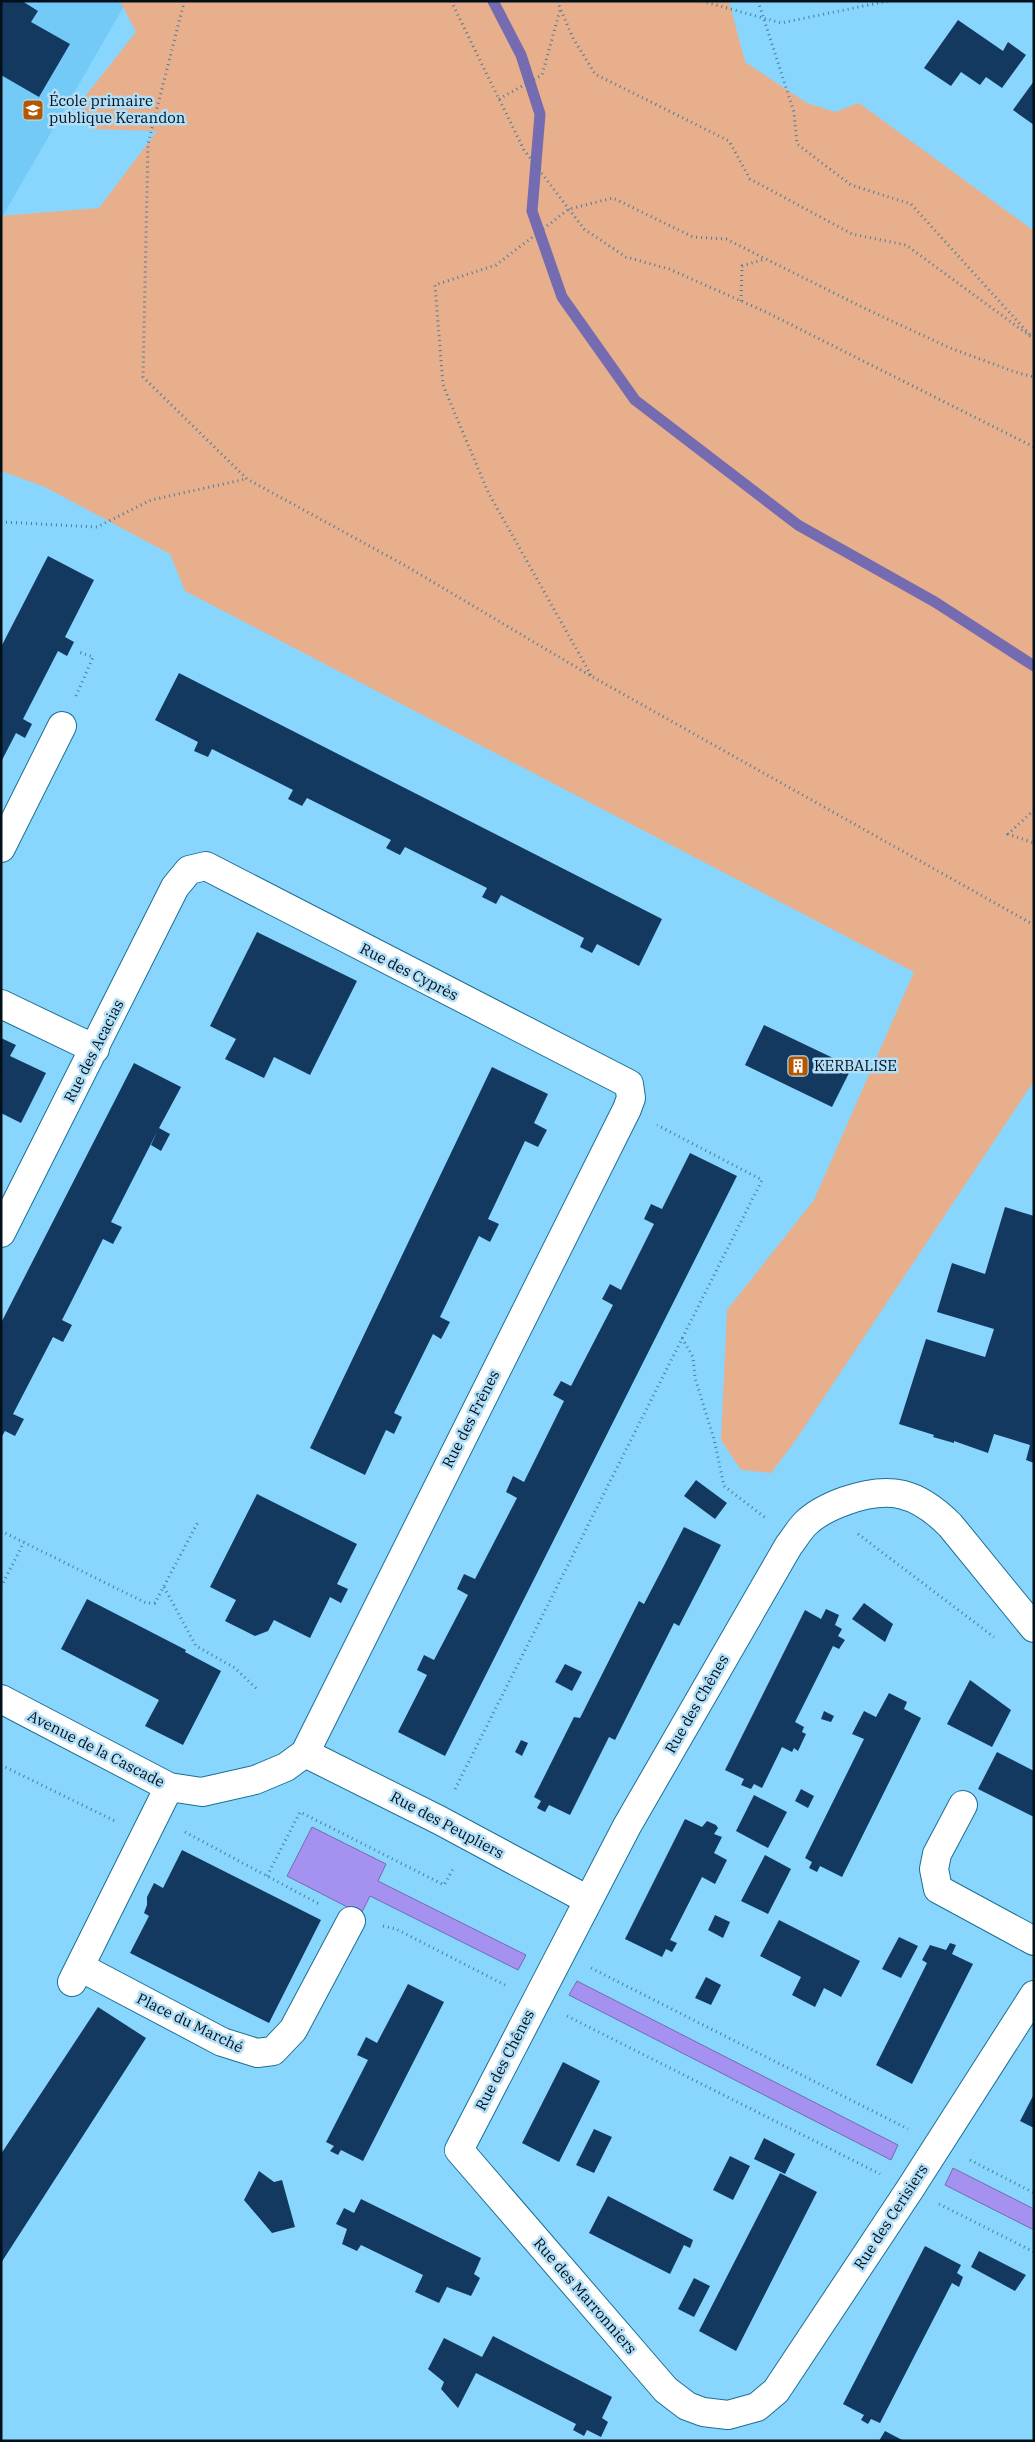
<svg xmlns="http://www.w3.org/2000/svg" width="1035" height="2442" viewBox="0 0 1035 2442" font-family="'IBM Plex Serif',serif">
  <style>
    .built { fill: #74caf7 }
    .green { fill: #e8af8c }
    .water { fill: #a591ef; stroke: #746bb0 }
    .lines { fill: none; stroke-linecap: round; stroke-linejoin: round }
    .stream { stroke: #746bb0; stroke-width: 11 }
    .building { fill: #143961 }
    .minor-casing { stroke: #1c6f94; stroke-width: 30 }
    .path { stroke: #4a7d98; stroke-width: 3; stroke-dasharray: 1 4; stroke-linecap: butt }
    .minor { stroke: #fff; stroke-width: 28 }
    .labels { text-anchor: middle; stroke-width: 5; stroke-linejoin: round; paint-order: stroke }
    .poi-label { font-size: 15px; fill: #00111c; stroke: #b2dff7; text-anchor: start }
    .street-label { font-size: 15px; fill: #00111c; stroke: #b2dff7 }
  </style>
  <rect width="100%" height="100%" fill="#88d6fe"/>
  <path class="built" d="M 1,1 L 127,1 L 1,219 Z"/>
  <path class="green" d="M 120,1 L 729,1 L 745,62 L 807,103 L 835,112 L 859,103 L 1034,231 L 1034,1081 L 793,1444 L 771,1473 L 741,1470 L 721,1440 L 727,1310 L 814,1200 L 914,972 L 185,591 L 170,554 L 45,487 L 1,471 L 1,216 L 99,208 L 157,131 L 90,129 L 80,103 L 136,32 Z"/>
  <path class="water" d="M 312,1827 L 386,1864 L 378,1881 L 526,1955 L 518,1970 L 370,1896 L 361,1914 L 287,1876 Z
    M 577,1981 L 898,2145 L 891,2160 L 569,1995 Z
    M 953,2168 L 1034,2209 L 1034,2230 L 945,2185 Z"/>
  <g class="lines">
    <path class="stream" d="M 493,1 L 521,55 L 540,114 L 532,211 L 562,297 L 635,400 L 798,525 L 935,602 L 1034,666"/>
  </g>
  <path class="building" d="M 1,1 L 22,1 L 38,11 L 31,22 L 70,44 L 39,97 L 1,75 Z
    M 958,20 L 1003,51 L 1008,42 L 1026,55 L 1002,88 L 986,77 L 980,85 L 961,72 L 951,86 L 924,68 Z
    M 1034,81 L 1034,125 L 1013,110 Z
    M 48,556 L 94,580 L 65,637 L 74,642 L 67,656 L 58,651 L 23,719 L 32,724 L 25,738 L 16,733 L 1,762 L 1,647 Z
    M 179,673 L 662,919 L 639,966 L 597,944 L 592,953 L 580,947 L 584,938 L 501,895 L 496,904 L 482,897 L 487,888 L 405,847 L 400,855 L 386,848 L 391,840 L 307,798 L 302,806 L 288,799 L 293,790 L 212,749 L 208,757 L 194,751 L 198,742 L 155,720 Z
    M 257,932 L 357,981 L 310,1075 L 274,1057 L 264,1078 L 225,1059 L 236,1039 L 210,1026 Z
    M 764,1025 L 852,1067 L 832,1107 L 745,1065 Z
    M 1,1038 L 16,1045 L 10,1056 L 46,1073 L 21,1123 L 1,1113 Z
    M 134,1063 L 181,1087 L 159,1128 L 170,1134 L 161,1151 L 151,1145 L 157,1132 L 111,1222 L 122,1227 L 113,1244 L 103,1239 L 62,1320 L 72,1325 L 63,1342 L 53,1337 L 13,1414 L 24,1419 L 15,1436 L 5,1431 L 1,1438 L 1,1323 Z
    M 492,1067 L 548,1094 L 534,1123 L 547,1130 L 538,1147 L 525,1141 L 488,1219 L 499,1224 L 490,1242 L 479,1236 L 440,1317 L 450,1322 L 441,1339 L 433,1334 L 394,1413 L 402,1417 L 394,1434 L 386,1430 L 365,1475 L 310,1448 Z
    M 690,1153 L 737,1176 L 445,1756 L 398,1732 L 427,1675 L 417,1670 L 424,1655 L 434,1660 L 468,1595 L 457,1589 L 464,1574 L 475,1579 L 517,1498 L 506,1492 L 513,1476 L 524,1482 L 564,1401 L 553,1395 L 561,1381 L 571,1386 L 613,1305 L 602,1299 L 610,1284 L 621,1290 L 654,1224 L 644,1219 L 651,1204 L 662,1209 Z
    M 1005,1207 L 1034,1216 L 1034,1463 L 1026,1460 L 1030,1445 L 994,1434 L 988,1453 L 954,1441 L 954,1443 L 933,1437 L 934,1435 L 899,1424 L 926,1339 L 985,1357 L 994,1329 L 937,1312 L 952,1263 L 985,1274 Z
    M 696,1480 L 727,1503 L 715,1519 L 684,1496 Z
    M 257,1494 L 357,1544 L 337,1584 L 348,1589 L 341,1603 L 330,1597 L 310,1638 L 274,1620 L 268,1631 L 255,1636 L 225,1621 L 236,1600 L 210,1587 Z
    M 684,1527 L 721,1545 L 679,1626 L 674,1623 L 615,1740 L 609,1737 L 570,1815 L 549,1805 L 545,1812 L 537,1808 L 541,1801 L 534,1797 L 574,1717 L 580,1718 L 639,1601 L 644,1604 Z
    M 87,1599 L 186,1650 L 185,1652 L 221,1671 L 183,1745 L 145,1726 L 159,1700 L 61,1649 Z
    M 864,1603 L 893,1624 L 885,1642 L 852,1619 Z
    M 826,1609 L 839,1615 L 835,1625 L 842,1629 L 838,1636 L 845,1640 L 839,1649 L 833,1646 L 795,1722 L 804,1727 L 802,1732 L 806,1734 L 798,1751 L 794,1748 L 792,1752 L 782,1747 L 762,1788 L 754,1784 L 751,1789 L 741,1785 L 744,1779 L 725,1770 L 805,1610 L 821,1619 Z
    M 565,1664 L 582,1672 L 572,1691 L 555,1682 Z
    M 970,1680 L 1011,1710 L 992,1747 L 947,1724 Z
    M 889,1693 L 907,1702 L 904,1709 L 921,1718 L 842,1877 L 820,1866 L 817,1872 L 809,1868 L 812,1862 L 805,1858 L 864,1739 L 852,1734 L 864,1711 L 876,1717 Z
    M 824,1711 L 834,1716 L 831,1722 L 821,1719 Z
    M 521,1740 L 528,1743 L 522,1756 L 515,1752 Z
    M 997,1752 L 1034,1771 L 1034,1817 L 978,1789 Z
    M 801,1789 L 814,1796 L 808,1808 L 795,1801 Z
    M 754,1795 L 787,1812 L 768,1848 L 736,1831 Z
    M 685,1819 L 702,1827 L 707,1821 L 716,1825 L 718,1828 L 714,1834 L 722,1837 L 714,1853 L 727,1860 L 715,1884 L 702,1877 L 670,1940 L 677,1943 L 672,1952 L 666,1949 L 662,1957 L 625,1939 Z
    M 182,1850 L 321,1920 L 269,2023 L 130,1953 L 149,1916 L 144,1913 L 147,1905 L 147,1897 L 154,1883 L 163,1888 Z
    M 765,1855 L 791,1869 L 768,1914 L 741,1901 Z
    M 715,1915 L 730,1922 L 723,1938 L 708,1930 Z
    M 779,1920 L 860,1961 L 841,1997 L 824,1988 L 815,2007 L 792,1995 L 801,1977 L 760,1956 Z
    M 899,1937 L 918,1946 L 901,1978 L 882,1969 Z
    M 950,1943 L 956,1945 L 952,1954 L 973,1964 L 912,2084 L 876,2065 L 927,1963 L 922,1960 L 930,1945 L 946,1950 Z
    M 706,1977 L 721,1985 L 711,2005 L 695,1998 Z
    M 408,1984 L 444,2002 L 363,2161 L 341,2150 L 338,2155 L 330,2151 L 334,2146 L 326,2142 L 368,2060 L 357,2055 L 366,2037 L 377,2043 Z
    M 98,2007 L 146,2038 L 1,2263 L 1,2154 Z
    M 563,2062 L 600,2081 L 559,2162 L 522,2143 Z
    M 1034,2094 L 1034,2128 L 1020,2121 Z
    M 594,2129 L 612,2137 L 594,2173 L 576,2165 Z
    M 764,2138 L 795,2154 L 785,2174 L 754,2159 Z
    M 730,2156 L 750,2166 L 733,2200 L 713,2190 Z
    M 259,2171 L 274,2182 L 282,2180 L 295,2227 L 272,2233 L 244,2200 Z
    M 780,2173 L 817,2192 L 736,2351 L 699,2331 Z
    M 608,2196 L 693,2240 L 690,2248 L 684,2245 L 670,2274 L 589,2233 Z
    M 361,2199 L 481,2258 L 474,2274 L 480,2278 L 471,2296 L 447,2287 L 439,2303 L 415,2292 L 423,2275 L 361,2245 L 357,2251 L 342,2244 L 347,2229 L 336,2224 L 344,2208 L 354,2213 Z
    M 925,2246 L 961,2265 L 957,2273 L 963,2277 L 959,2287 L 952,2283 L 880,2423 L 871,2419 L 868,2424 L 861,2420 L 864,2415 L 843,2404 Z
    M 979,2251 L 1026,2275 L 1015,2291 L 971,2267 Z
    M 694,2278 L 710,2286 L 694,2317 L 678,2309 Z
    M 493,2336 L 612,2397 L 602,2418 L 608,2422 L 601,2437 L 587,2430 L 584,2436 L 573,2430 L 576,2424 L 476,2373 L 458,2408 L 441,2389 L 444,2382 L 428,2369 L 444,2338 L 482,2357 Z
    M 885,2431 L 904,2441 L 879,2441 Z"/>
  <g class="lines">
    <g class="minor-casing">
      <path id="minor" d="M 1,848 L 62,726
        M 1,1004 L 95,1049
        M 1,1233 L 175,887 L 189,870 L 206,866 L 629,1084 L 631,1098 L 627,1109 L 305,1753 L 286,1767 L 255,1780 L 202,1792 L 169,1787 L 1,1699
        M 1034,1628 L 950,1525 C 917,1492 890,1485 845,1501 C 831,1506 816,1513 805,1524 C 799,1530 794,1539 789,1545 L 627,1826 L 459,2150 L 666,2390 L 687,2406 L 703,2412 L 728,2415 L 757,2407 L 776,2391 L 910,2189 L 1034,1995
        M 305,1753 L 439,1820 L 588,1900
        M 963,1805 L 937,1854 L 934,1869 L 938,1889 L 1034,1941
        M 80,1967 L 222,2042 L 257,2053 L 273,2051 L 293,2030 L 351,1921
        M 72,1982 L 169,1787"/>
    </g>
    <path class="path" d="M 182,1 L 183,6 L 148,144 L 143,377 L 247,479 L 406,566 L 591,676 L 1034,925
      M 451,1 L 524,150 L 584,229 L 626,257 L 669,269 L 766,312 L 1034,447
      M 557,1 L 573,38 L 595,74 L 729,141 L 750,179 L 852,234 L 906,245 L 1034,339
      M 702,1 L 781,23 L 888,1
      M 758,1 L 794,112 L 797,144 L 851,185 L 911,204 L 1030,335
      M 499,99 L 542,75 L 560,10
      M 741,301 L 742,266 L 765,259
      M 1,522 L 97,527 L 151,500 L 246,479
      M 591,675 L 488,492 L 443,385 L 435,285 L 496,265 L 569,209 L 613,198 L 693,237 L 726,239 L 866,309 L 950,348 L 1015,372 L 1034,377
      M 76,696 L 93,657 L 79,652
      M 1034,810 L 1008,834 L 1034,843
      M 682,1338 L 693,1357 L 695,1378 L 714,1439 L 724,1486 L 767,1519
      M 1,1531 L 146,1603 L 155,1603 L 198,1522
      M 858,1534 L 994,1637
      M 1,1587 L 24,1542
      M 164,1587 L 196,1646 L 235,1668 L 258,1690
      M 1,1765 L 115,1821
      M 455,1789 L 762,1180 L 657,1125
      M 185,1832 L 321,1905
      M 267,1876 L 300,1812 L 444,1885 L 454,1867
      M 383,1926 L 396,1929 L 505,1985
      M 591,1968 L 908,2129
      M 567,2016 L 880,2174
      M 970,2160 L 1034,2193
      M 939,2204 L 1034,2252"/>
    <use href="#minor" class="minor"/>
  </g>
  <defs>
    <g id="school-square" transform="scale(1.125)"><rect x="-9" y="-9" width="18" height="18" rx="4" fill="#b45700" stroke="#b2dff7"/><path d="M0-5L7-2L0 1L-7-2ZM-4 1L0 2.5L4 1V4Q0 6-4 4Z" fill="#fff"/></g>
    <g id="building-square" transform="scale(1.125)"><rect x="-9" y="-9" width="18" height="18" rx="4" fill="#b45700" stroke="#b2dff7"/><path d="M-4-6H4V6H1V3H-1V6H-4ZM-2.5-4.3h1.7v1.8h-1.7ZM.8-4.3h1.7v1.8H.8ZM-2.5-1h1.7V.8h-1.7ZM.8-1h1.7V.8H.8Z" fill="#fff"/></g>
  </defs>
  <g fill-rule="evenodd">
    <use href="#school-square" x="33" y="110"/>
    <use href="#building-square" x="798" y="1066"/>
  </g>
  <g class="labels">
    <g class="poi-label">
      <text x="49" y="106">École primaire<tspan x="49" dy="17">publique Kerandon</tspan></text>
      <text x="814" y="1071">KERBALISE</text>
    </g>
    <g class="street-label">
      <text transform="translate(409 972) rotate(27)" y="5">Rue des Cyprès</text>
      <text transform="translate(94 1051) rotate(-63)" y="5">Rue des Acacias</text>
      <text transform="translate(471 1419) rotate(-63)" y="5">Rue des Frênes</text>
      <text transform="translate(697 1704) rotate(-60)" y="5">Rue des Chênes</text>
      <text transform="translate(96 1749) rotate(27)" y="5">Avenue de la Cascade</text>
      <text transform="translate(447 1825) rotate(28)" y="5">Rue des Peupliers</text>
      <text transform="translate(190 2023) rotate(26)" y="5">Place du Marché</text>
      <text transform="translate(505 2060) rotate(-63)" y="5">Rue des Chênes</text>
      <text transform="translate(891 2217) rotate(-57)" y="5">Rue des Cerisiers</text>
      <text transform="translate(585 2296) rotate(49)" y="5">Rue des Marronniers</text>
    </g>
  </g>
  <rect width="1035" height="2442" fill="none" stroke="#00111c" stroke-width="5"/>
</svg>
